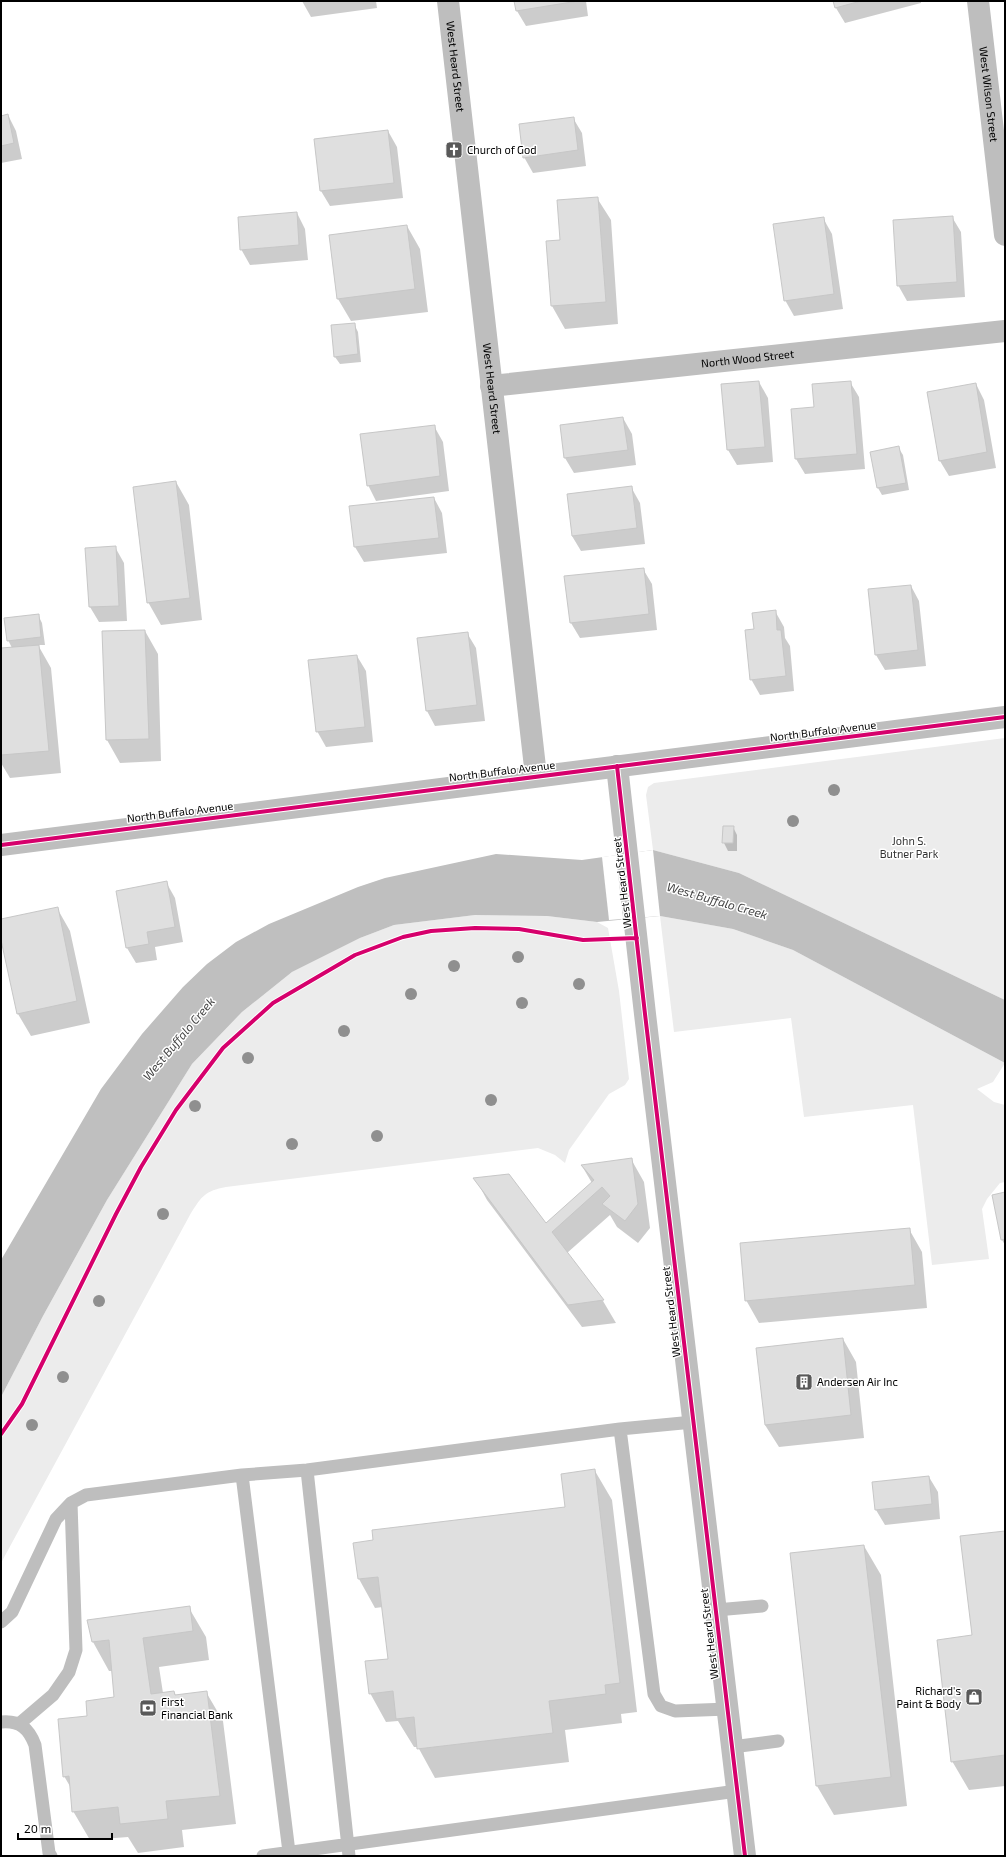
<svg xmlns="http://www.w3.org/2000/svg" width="1006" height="1857" viewBox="0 0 1006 1857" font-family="'Exo 2',sans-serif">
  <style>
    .green { fill: #ececec }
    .water { fill: #bfbfbf }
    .pier { fill: #fff }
    .shadow { fill: #0003 }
    .building { fill: #dfdfdf; stroke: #c7c7c7 }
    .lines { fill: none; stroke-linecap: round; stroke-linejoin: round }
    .service { stroke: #bebebe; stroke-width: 13 }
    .minor { stroke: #bebebe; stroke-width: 22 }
    .cycleway-casing { stroke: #fff; stroke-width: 6 }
    .cycleway { stroke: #d6006c; stroke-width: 4 }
    .tree { fill: #8f8f8f }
    .labels { text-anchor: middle; stroke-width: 3; stroke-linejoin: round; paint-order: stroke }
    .street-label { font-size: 11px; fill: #000; stroke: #fff }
    .poi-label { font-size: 11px; fill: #000; stroke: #fff; text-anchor: start }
    .park-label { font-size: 11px; fill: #333; stroke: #fff }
    .water-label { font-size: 12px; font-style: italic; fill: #444; stroke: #fff }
  </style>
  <rect width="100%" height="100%" fill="#fff"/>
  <path class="green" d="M 1005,738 L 1005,1000 L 739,873 L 653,850 L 646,795 L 648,787 L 654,783 Z
    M 475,915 L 547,916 L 597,922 L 608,928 L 619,991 L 629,1079 L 625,1085 L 609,1094 L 569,1150 L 565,1163 L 555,1155 L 538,1148 L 226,1187 C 205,1191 202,1196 191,1213 L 1,1563 L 1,1397 L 43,1316 L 107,1200 L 192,1064 L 242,1012 L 292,972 L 360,938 L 394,925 Z
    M 660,916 L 733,929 L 793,950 L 1005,1063 L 993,1082 L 977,1089 L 994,1102 L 1005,1105 L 1005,1182 L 1000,1183 L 987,1199 L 982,1209 L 989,1259 L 932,1265 L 913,1105 L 804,1117 L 791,1018 L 674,1032 Z"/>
  <path class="water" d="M 653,850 L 739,873 L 1005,1000 L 1005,1063 L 793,950 L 733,929 L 660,916 L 597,922 L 547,916 L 475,915 L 394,925 L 360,938 L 292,972 L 242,1012 L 192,1064 L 107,1200 L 43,1316 L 1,1397 L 1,1260 L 101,1089 L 142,1034 L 183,987 L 207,964 L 236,942 L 269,924 L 358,887 L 385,878 L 496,854 L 582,860 Z"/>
  <path class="pier" d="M 653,850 L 660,916 L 609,920 L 602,857 Z"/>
  <path class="shadow" d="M 302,1 L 376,1 L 377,8 L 311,17 Z
    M 515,1 L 586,1 L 588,16 L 526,26 L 517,11 Z
    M 834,1 L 921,1 L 921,3 L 845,23 L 836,8 Z
    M 8,115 L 16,131 L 22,159 L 1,163 L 1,117 Z
    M 573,118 L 582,133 L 586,166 L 533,173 L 524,157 Z
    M 388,131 L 397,147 L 403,198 L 330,206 L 321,191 L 315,140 Z
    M 597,198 L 611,220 L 618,324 L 565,329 L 552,306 L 561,240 Z
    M 297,213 L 305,229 L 308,260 L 250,265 L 241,249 Z
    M 952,217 L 961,232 L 965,297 L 907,301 L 898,285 Z
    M 823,218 L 832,234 L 843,309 L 794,316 L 785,300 Z
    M 407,226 L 420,249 L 428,312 L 351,321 L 338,299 Z
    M 354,324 L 358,332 L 361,362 L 340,364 L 335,357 Z
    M 759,382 L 768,398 L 773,462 L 737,465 L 728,450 L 722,385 Z
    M 850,382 L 859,397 L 865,469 L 805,474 L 796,459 L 792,410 L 815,408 Z
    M 976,384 L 984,400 L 996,468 L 949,476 L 940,461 Z
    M 623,418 L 632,434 L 636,465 L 574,473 L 565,458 Z
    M 434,426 L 443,442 L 449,491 L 376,501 L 368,485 Z
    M 898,447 L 903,455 L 909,490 L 882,495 L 878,488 L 871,453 Z
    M 176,482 L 189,505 L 202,620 L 161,625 L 148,602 Z
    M 631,487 L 640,503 L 645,544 L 581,551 L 572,536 Z
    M 434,498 L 442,513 L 447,553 L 364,562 L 355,547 Z
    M 115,547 L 124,563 L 127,621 L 99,622 L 90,607 Z
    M 643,569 L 652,584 L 657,630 L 580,638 L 571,623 Z
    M 911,586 L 919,601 L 926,666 L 885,670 L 876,655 Z
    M 775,611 L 784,627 L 785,638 L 790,646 L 794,691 L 760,695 L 751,679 L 755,630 Z
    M 38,615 L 42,623 L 45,645 L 38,645 L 51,668 L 61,773 L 10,778 L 1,763 L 1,649 L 12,648 L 8,640 Z
    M 145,631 L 158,654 L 161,761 L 120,763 L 107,740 Z
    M 467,633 L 476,648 L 485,721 L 435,726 L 427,711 Z
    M 357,656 L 366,671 L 373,742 L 326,747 L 317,731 Z
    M 724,827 L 733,827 L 737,835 L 737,851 L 728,851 L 724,843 Z
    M 166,882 L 175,898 L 183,942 L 155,947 L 157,960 L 136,963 L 127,948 Z
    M 57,908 L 70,931 L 90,1023 L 31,1036 L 18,1014 L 1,935 L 1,920 Z
    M 631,1159 L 644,1182 L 650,1228 L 638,1243 L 617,1227 L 610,1215 L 567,1253 L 603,1301 L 616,1323 L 582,1327 L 487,1200 L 475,1178 L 546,1225 L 592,1183 L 582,1166 Z
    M 1005,1193 L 1005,1245 L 1002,1240 L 993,1195 Z
    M 909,1229 L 922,1252 L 927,1308 L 759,1323 L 746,1300 Z
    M 843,1339 L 856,1362 L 864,1438 L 779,1447 L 765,1425 Z
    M 595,1471 L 612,1500 L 637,1712 L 621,1714 L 622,1723 L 565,1730 L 569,1762 L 435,1778 L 418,1747 L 414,1747 L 398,1721 L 386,1722 L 370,1693 L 389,1660 L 383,1607 L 375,1608 L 359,1579 L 566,1508 Z
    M 929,1477 L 938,1492 L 940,1519 L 885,1525 L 876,1510 L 873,1483 Z
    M 1005,1532 L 1005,1786 L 969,1790 L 952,1761 L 973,1636 Z
    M 864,1546 L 881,1575 L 907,1806 L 834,1815 L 817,1786 Z
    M 189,1608 L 206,1637 L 209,1660 L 159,1667 L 163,1693 L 174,1692 L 176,1696 L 206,1692 L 223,1721 L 236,1824 L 182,1830 L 184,1847 L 138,1853 L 128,1837 L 90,1840 L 73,1811 L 71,1788 L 64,1776 L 88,1717 L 115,1698 L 112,1671 L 109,1671 L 93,1642 L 88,1621 Z"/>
  <path class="building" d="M 514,1 L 578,1 L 516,11 Z
    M 833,1 L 861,1 L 835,8 Z
    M 8,114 L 14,143 L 1,146 L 1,116 Z
    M 574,117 L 578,150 L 523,158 L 519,124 Z
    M 388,130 L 394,183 L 320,191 L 314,139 Z
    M 598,197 L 606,302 L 551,306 L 546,241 L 560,240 L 557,200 Z
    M 297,212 L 299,245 L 240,250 L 238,217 Z
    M 953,216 L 957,282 L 897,286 L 893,220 Z
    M 824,217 L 834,294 L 784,301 L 773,224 Z
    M 407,225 L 415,289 L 337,299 L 329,235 Z
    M 355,323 L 358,354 L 334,357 L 331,325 Z
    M 759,381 L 765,447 L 727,450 L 721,384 Z
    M 851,381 L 857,454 L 795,459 L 791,409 L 814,407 L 812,384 Z
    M 976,383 L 987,452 L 939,461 L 927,392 Z
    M 623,417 L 628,450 L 564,458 L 560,425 Z
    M 435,425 L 440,476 L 367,486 L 360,434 Z
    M 899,446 L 906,483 L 877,488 L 870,452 Z
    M 176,481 L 190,598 L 147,603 L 133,487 Z
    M 632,486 L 637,528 L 572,536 L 567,494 Z
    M 434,497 L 439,538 L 354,547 L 349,506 Z
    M 116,546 L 119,606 L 89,607 L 85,548 Z
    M 644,568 L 649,614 L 570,623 L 564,576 Z
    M 911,585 L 918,650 L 875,655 L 868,589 Z
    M 776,610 L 777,630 L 781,630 L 786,676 L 750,680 L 745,630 L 754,629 L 752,613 Z
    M 39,614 L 41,637 L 7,641 L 4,618 Z
    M 145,630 L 149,739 L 106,740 L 102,631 Z
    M 468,632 L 477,705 L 426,711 L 417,638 Z
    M 39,645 L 49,751 L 1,755 L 1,648 Z
    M 357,655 L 365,727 L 316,732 L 308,660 Z
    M 723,826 L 734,826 L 733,843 L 722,843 Z
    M 167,881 L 175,927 L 147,932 L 149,944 L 126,948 L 116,891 Z
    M 58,907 L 77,1001 L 17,1014 L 1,940 L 1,919 Z
    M 632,1158 L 638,1204 L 625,1221 L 602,1204 L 610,1196 L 602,1187 L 552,1232 L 604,1300 L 568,1305 L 473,1178 L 509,1174 L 546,1223 L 594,1180 L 581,1165 Z
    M 1005,1192 L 1005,1239 L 1001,1240 L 992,1195 Z
    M 910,1228 L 915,1285 L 745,1301 L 740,1243 Z
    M 843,1338 L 851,1415 L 765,1425 L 756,1348 Z
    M 595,1469 L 620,1683 L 605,1685 L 606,1694 L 549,1701 L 553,1733 L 417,1749 L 414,1717 L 396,1719 L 393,1691 L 369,1694 L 365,1661 L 388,1659 L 378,1577 L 358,1579 L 353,1543 L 373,1540 L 372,1530 L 565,1507 L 561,1474 Z
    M 929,1476 L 932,1504 L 875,1510 L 872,1482 Z
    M 1005,1531 L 1005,1755 L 951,1762 L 937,1640 L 972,1635 L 960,1536 Z
    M 864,1545 L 891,1777 L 816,1786 L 790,1553 Z
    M 190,1606 L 193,1631 L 143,1638 L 151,1694 L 174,1691 L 175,1695 L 207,1691 L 220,1796 L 166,1801 L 168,1819 L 120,1824 L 118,1807 L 72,1812 L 69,1776 L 63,1777 L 58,1719 L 87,1716 L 86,1701 L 114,1697 L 109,1640 L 92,1642 L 87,1620 Z"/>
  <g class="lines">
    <path class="service" d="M 620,1429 L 654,1694 L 661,1706 L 675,1711 L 728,1709
      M 307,1470 L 349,1856
      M 242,1475 L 289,1852
      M 716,1610 L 762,1606
      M 1,1622 L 12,1612 L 56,1519 L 71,1503 L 86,1495 L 242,1475 L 307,1470 L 620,1429 L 693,1422
      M 1,1722 C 20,1720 29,1729 35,1745 L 49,1853 L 51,1856
      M 19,1724 L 53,1695 L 69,1672 L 76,1650 L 71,1503
      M 732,1747 L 778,1741
      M 263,1856 L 737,1791"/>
    <g class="minor">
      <path id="s1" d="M 448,1 L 536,776"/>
      <path id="s2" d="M 978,1 L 1005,235"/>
      <path id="s3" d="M 491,386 L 1005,331"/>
      <path d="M 617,766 L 645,1014 L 745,1856"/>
      <path d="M 1,845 L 1005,717"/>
    </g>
    <g class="cycleway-casing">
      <path id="cycleway" d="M 617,766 L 645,1014 L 745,1856
        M 1,845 L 1005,717
        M 1,1434 L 22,1404 L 116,1214 L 141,1167 L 176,1110 L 223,1048 L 273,1003 L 355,955 L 403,937 L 431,931 L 475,928 L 519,929 L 583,940 L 637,938"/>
    </g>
    <use href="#cycleway" class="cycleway"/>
  </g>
  <g class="tree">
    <circle cx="834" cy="790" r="6"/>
    <circle cx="793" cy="821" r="6"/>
    <circle cx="518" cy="957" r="6"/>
    <circle cx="454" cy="966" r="6"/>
    <circle cx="579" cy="984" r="6"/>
    <circle cx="411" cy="994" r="6"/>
    <circle cx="522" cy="1003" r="6"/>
    <circle cx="344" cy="1031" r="6"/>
    <circle cx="248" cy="1058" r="6"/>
    <circle cx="491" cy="1100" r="6"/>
    <circle cx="195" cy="1106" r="6"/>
    <circle cx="377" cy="1136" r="6"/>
    <circle cx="292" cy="1144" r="6"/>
    <circle cx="163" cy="1214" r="6"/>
    <circle cx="99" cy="1301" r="6"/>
    <circle cx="63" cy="1377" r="6"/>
    <circle cx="32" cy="1425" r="6"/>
  </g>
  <defs>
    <g id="church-square" transform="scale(0.9)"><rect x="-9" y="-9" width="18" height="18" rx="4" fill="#595959" stroke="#fff"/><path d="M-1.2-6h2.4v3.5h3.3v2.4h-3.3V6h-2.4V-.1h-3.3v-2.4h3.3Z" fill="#fff"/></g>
    <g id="building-square" transform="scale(0.9)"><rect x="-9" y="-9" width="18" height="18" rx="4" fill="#595959" stroke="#fff"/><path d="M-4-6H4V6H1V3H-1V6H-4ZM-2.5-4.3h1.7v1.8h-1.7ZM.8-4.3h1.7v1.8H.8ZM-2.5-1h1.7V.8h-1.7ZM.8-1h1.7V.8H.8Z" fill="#fff"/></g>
    <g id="shop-square" transform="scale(0.9)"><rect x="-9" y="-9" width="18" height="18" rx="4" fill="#595959" stroke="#fff"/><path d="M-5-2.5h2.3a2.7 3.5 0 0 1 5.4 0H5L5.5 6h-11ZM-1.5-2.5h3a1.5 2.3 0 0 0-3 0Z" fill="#fff"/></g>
    <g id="bank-square" transform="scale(0.9)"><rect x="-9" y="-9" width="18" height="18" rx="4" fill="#595959" stroke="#fff"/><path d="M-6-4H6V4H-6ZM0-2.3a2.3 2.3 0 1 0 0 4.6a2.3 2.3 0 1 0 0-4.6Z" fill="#fff"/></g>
  </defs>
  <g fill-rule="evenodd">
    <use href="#church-square" x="454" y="150"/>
    <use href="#building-square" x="804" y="1382"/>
    <use href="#shop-square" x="974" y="1697"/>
    <use href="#bank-square" x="148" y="1708"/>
  </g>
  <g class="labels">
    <g class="street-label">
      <text dy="4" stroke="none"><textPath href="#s1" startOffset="66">West Heard Street</textPath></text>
      <text dy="4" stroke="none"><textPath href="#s2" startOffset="94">West Wilson Street</textPath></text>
      <text dy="4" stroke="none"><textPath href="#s3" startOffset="258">North Wood Street</textPath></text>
      <text dy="4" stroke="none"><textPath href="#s1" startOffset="390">West Heard Street</textPath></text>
      <text transform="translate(823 731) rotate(-7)" y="4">North Buffalo Avenue</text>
      <text transform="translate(502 771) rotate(-7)" y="4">North Buffalo Avenue</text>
      <text transform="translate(180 812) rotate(-7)" y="4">North Buffalo Avenue</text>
      <text transform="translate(622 883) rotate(-97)" y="4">West Heard Street</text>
      <text transform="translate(671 1312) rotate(-97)" y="4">West Heard Street</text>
      <text transform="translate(709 1634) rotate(-97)" y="4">West Heard Street</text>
    </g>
    <g class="poi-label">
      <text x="467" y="154">Church of God</text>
      <text x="817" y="1386">Andersen Air Inc</text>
      <text x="961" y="1695" text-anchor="end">Richard's<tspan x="961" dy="13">Paint &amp; Body</tspan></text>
      <text x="161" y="1706">First<tspan x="161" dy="13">Financial Bank</tspan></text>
    </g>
    <g class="park-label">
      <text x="909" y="845">John S.<tspan x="909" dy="13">Butner Park</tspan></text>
    </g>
    <g class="water-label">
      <text transform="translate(717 901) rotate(16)" y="4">West Buffalo Creek</text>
      <text transform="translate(179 1039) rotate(-50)" y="4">West Buffalo Creek</text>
    </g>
  </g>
  <rect width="1006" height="1857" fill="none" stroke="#000000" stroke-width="4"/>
  <path d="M18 1833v6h94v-6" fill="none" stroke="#000000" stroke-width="2"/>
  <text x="24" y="1833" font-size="12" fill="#000000" stroke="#ffffff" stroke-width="3" paint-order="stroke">20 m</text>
</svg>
